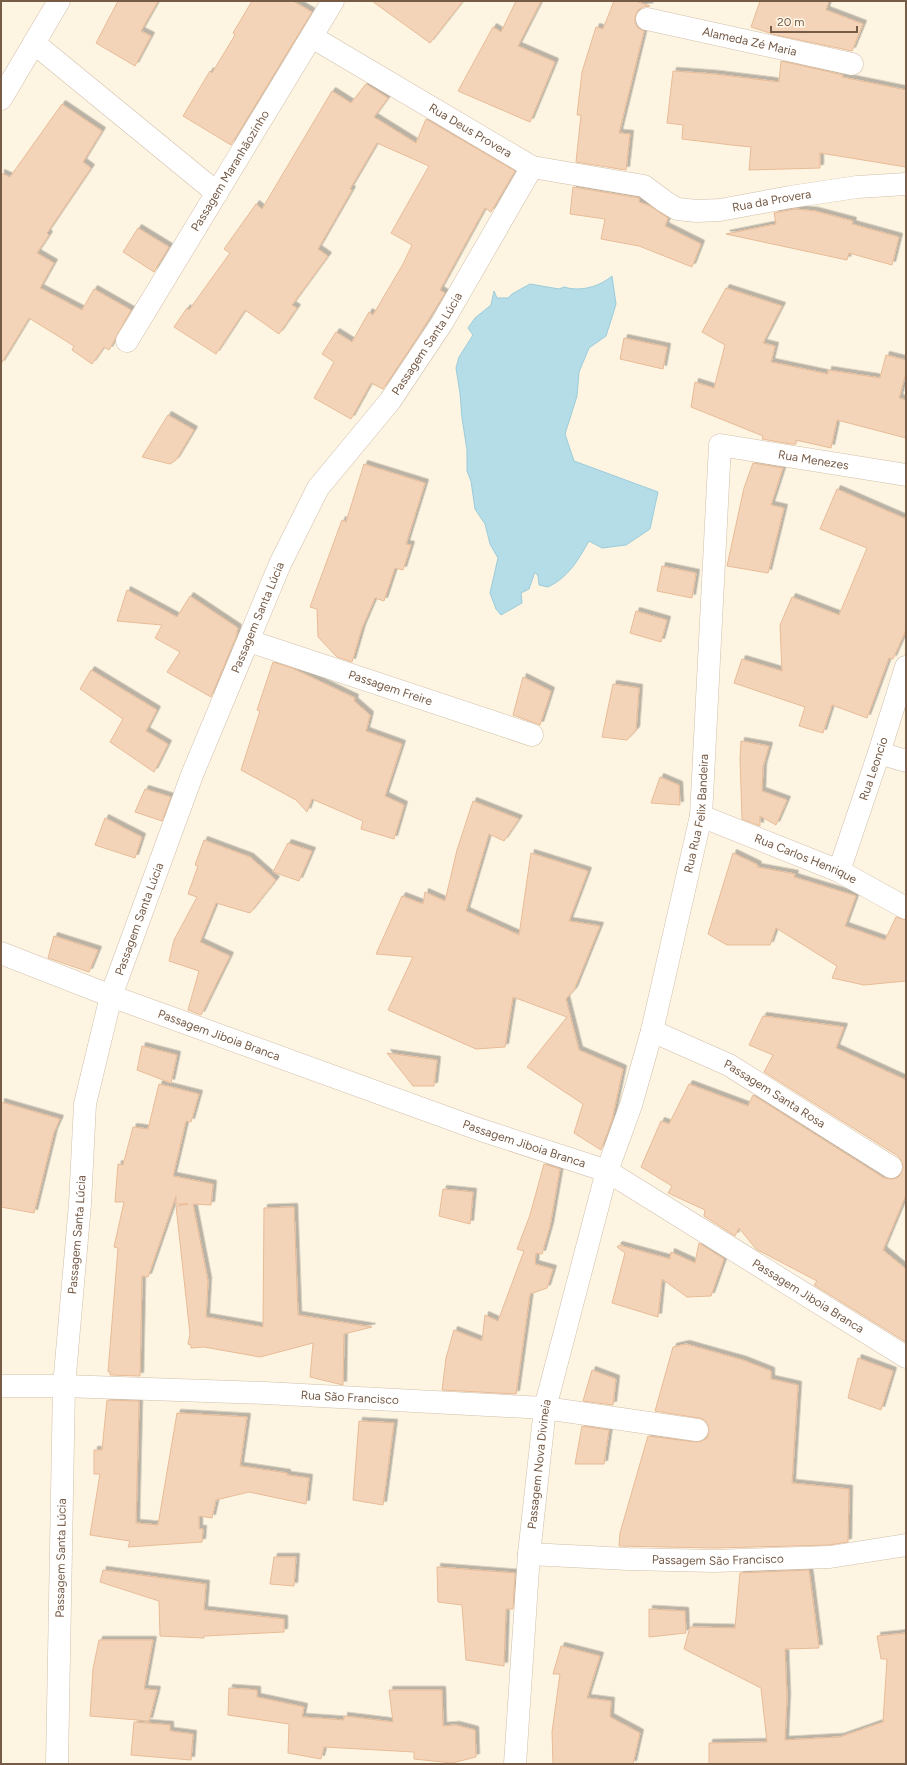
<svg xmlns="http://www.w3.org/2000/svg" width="907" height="1765" viewBox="0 0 907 1765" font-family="Figtree,sans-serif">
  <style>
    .water { fill: #b5dde8; stroke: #9bccda }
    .building { fill: #f4d4b8; stroke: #e8bb97; filter: url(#shadow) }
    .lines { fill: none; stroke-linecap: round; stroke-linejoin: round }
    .street-casing { stroke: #d1bfab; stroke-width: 23 }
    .street { stroke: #fff; stroke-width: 22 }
    .labels { text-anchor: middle; stroke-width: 3; stroke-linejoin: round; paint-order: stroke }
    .street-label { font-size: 12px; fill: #765b47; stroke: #fff8e9 }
  </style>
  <defs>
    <filter id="shadow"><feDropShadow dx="3.5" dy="-3.5" stdDeviation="0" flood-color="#0004"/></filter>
  </defs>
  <rect width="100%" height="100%" fill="#fdf4e1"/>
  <path class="water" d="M 612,276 L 616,304 L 613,314 L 606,336 L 589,348 L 579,372 L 577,396 L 565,434 L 574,461 L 658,492 L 650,529 L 626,545 L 602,548 L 589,541 C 578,560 569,577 548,587 L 539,585 L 538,576 L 535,572 L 529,589 L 521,593 L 522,603 L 501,615 L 496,609 L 490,593 L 498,558 L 490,544 L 485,524 L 475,509 L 471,481 L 467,471 L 467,450 L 462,418 L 460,393 L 456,368 L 459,357 L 473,335 L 468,328 L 475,318 L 491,305 L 494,291 L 497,298 L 508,298 L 512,294 L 530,284 L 559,289 L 564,287 C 580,292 599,287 612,276 Z"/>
  <path class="building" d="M 118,1 L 158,1 L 141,31 L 151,36 L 135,66 L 96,43 Z
    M 252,1 L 293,1 L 312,12 L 231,145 L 183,116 L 210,71 L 212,73 L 235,35 L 233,33 Z
    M 372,1 L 463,1 L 430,43 Z
    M 516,1 L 541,1 L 518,46 L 555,62 L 530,122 L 458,91 L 493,27 L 501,32 Z
    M 614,1 L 635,1 L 650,6 L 643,7 L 638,10 L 635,17 L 635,23 L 638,28 L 644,31 L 619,133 L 630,134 L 626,170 L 576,162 L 581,115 L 577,115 L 582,72 L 596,27 L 603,29 Z
    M 760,1 L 829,1 L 826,10 L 863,24 L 852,51 L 776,35 L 751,27 Z
    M 781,61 L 843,75 L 842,77 L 906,90 L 906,167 L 820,153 L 820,168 L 749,170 L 751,147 L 741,146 L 740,145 L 740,146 L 682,139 L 683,125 L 667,123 L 673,71 L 714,74 L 779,82 Z
    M 366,84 L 388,98 L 374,117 L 416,143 L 426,119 L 515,171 L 491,212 L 485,208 L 440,290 L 445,293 L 419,335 L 383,389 L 371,383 L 351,419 L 314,398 L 334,362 L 322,354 L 336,332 L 352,342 L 369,312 L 373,315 L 403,264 L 412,245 L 391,233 L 429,166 L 377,143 L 350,189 L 352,190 L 318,249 L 328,256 L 292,305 L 297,308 L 279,334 L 245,310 L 216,354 L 174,327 L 187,308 L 189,310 L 230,253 L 224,249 L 256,204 L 262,209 L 332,91 L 351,103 Z
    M 62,104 L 102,131 L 83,162 L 91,168 L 47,233 L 49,235 L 37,253 L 54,263 L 40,288 L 82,310 L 94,289 L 131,310 L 109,350 L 104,347 L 92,364 L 72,350 L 74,346 L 29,318 L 1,364 L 1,173 L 10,177 Z
    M 573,187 L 639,198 L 639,202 L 650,206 L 668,218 L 665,226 L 701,244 L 692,267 L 639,246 L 601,239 L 605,219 L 570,214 Z
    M 795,209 L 815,211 L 853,221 L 852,224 L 899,237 L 892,265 L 849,253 L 847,260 L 726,234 L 776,224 L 774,213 Z
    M 138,228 L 169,247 L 154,272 L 123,252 Z
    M 726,288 L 782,306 L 763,343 L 775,346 L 771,362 L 828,374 L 828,370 L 880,378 L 886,355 L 906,360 L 906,373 L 899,398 L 906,400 L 906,438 L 837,420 L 831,448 L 796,440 L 796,444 L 791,444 L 762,439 L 763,436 L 691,407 L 695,382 L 714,388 L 725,345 L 702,332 Z
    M 624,338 L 667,347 L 663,369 L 620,359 Z
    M 168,415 L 194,430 L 176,460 L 170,464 L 142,457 Z
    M 753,463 L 783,468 L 771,505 L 784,508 L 768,573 L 727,566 L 744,488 Z
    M 364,464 L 425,483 L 406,544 L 411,545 L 403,570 L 395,568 L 384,601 L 375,598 L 362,628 L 352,662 L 337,657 L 318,637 L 317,609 L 310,607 L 342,520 L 346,522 Z
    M 837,489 L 906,519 L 906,630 L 893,659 L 889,658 L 867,718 L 832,705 L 823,733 L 799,726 L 805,707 L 734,683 L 742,659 L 782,671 L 780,625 L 792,597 L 839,615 L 867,548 L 820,529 Z
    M 662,566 L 696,573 L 692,598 L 657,591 Z
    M 127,590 L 177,617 L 190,596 L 238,628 L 236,637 L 211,697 L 167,672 L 180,652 L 155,638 L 162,625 L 117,621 Z
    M 636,611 L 667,620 L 661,642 L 630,633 Z
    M 273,662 L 292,668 L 355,698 L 354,701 L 370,715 L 366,731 L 402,744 L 385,796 L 404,805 L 394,839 L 361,829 L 363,821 L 312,799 L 307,812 L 296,800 L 241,770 L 260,711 L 257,710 Z
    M 91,670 L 157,710 L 146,731 L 168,744 L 154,772 L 110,742 L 123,719 L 80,689 Z
    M 523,677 L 551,691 L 540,725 L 513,715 Z
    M 613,684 L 639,688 L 636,730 L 627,740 L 602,737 Z
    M 741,741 L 769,746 L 763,767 L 762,791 L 787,800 L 776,825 L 760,816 L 760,826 L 742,819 L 740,759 Z
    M 660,777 L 679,785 L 680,805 L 651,803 Z
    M 145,789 L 171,797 L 162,821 L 135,812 Z
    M 473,801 L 519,819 L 504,841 L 489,834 L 466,911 L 519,935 L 531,853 L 588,871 L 569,921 L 600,926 L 574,990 L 566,999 L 579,1050 L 623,1069 L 612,1120 L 601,1150 L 574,1133 L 583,1104 L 527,1067 L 567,1017 L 513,997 L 505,1047 L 476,1049 L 388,1010 L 413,957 L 376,954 L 402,896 L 423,904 L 425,892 L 445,901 L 457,850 Z
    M 105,818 L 142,837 L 135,858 L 95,845 Z
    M 204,840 L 250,857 L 276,880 L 250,913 L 216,903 L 200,942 L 230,956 L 201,1015 L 188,1010 L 199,971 L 169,961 L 174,940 L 197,897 L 188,894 L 198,866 L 195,865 Z
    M 288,843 L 312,851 L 299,881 L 273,872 Z
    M 733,853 L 758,865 L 757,867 L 795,874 L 794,877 L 856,896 L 845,926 L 885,940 L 896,917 L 906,920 L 906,981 L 864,985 L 832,978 L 837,966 L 776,928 L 770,945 L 727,945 L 708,934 Z
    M 54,936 L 98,950 L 89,972 L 48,958 Z
    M 763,1016 L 844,1027 L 836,1048 L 906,1080 L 906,1195 L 883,1250 L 906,1269 L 906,1342 L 814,1285 L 817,1281 L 756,1249 L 739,1228 L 735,1236 L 704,1216 L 705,1210 L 668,1193 L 672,1186 L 641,1167 L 661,1121 L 669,1124 L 689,1084 L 748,1106 L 753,1095 L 884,1178 L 891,1179 L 897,1178 L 901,1174 L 903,1167 L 902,1161 L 898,1156 L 764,1072 L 773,1055 L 749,1045 Z
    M 142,1046 L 177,1055 L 171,1083 L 137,1070 Z
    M 387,1053 L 437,1060 L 434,1086 L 413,1086 Z
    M 159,1084 L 199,1094 L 191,1122 L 186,1121 L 173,1176 L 213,1184 L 211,1205 L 193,1204 L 208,1281 L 206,1317 L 263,1327 L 264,1208 L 294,1207 L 298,1315 L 372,1327 L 344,1334 L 343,1385 L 310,1377 L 313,1343 L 260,1357 L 204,1347 L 191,1348 L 191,1345 L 188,1344 L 190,1334 L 176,1206 L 188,1204 L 176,1204 L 176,1196 L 148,1277 L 142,1276 L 140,1376 L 110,1375 L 110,1371 L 108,1372 L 118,1248 L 114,1247 L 124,1202 L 115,1202 L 118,1164 L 123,1165 L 133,1127 L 148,1129 Z
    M 1,1102 L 60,1119 L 54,1132 L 34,1213 L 1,1207 Z
    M 544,1164 L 560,1169 L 550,1226 L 542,1254 L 536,1253 L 535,1264 L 553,1269 L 547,1288 L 530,1294 L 516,1394 L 442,1390 L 446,1358 L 454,1330 L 482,1341 L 485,1315 L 498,1321 L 524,1251 L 517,1249 L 530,1215 Z
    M 443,1189 L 473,1192 L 470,1224 L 439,1216 Z
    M 699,1243 L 724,1259 L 711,1296 L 687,1297 L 662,1279 L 658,1317 L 612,1303 L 625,1253 L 617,1247 L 619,1245 L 670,1259 L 671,1252 L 695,1263 Z
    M 686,1344 L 743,1360 L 771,1371 L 771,1379 L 798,1385 L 792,1483 L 849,1489 L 848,1542 L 829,1545 L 714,1548 L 619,1546 L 620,1533 L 648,1436 L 696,1442 L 702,1441 L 707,1438 L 709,1432 L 708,1425 L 705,1420 L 699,1418 L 655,1411 L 673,1347 Z
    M 858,1358 L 893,1371 L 881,1410 L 848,1398 Z
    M 592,1370 L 616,1379 L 613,1405 L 583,1401 Z
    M 107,1400 L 139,1401 L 136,1523 L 158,1525 L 177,1413 L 247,1417 L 240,1466 L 287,1473 L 287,1475 L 309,1478 L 306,1504 L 249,1492 L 216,1500 L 212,1518 L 199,1516 L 199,1529 L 203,1529 L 202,1542 L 128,1547 L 130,1541 L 90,1535 L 100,1474 L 94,1474 L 94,1450 L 102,1450 Z
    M 359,1421 L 394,1423 L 383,1505 L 353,1500 Z
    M 582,1426 L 609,1430 L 604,1464 L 575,1464 Z
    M 274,1557 L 296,1557 L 294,1586 L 270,1584 Z
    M 437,1567 L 515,1573 L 513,1609 L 506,1609 L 504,1666 L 466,1660 L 462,1605 L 438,1602 Z
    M 103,1570 L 206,1584 L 204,1610 L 284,1619 L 284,1632 L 204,1636 L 204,1638 L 160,1636 L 159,1601 L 100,1582 Z
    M 809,1570 L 819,1648 L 785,1649 L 787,1697 L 785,1740 L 840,1737 L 883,1722 L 887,1659 L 881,1659 L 877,1636 L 906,1633 L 906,1764 L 709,1764 L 709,1743 L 767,1742 L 761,1688 L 684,1649 L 690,1627 L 735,1628 L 740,1573 Z
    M 649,1609 L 685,1611 L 686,1633 L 649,1637 Z
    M 99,1640 L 153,1640 L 144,1689 L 157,1690 L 149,1721 L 90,1716 L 93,1669 Z
    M 561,1646 L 600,1656 L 587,1698 L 611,1701 L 610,1717 L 640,1733 L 633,1764 L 553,1764 L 552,1732 L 560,1674 L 553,1674 Z
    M 229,1688 L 257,1690 L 257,1697 L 304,1707 L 302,1717 L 344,1720 L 344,1716 L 393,1722 L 389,1690 L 442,1690 L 443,1726 L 456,1725 L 475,1730 L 476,1757 L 452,1763 L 414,1759 L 414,1752 L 324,1747 L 321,1759 L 288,1753 L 289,1724 L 228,1715 Z
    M 134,1722 L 170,1725 L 170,1731 L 193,1734 L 191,1760 L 131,1755 Z"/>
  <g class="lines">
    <g class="street-casing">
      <g id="street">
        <path id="s1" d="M 647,19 L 852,64"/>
        <path id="s2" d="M 312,37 L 532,167 L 644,186 L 664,201 L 677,209 L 697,211 L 720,210 L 790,197 L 857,187 L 906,184"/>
        <path d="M 34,43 L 217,193"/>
        <path d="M 1,99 L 59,1"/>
        <path id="s3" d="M 127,341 L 333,1"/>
        <path id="s4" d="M 249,641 L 532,735"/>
        <path d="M 879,753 L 906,761"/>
        <path id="s5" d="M 701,816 L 839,871 L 906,908"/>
        <path id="s6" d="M 839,871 L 879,753 L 906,667"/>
        <path id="s7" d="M 1,953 L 111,996 L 481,1130 L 607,1171 L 906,1357"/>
        <path id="s8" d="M 652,1031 L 729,1065 L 891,1167"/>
        <path id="s9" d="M 1,1386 L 64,1386 L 265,1393 L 545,1408 L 697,1430"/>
        <path id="s10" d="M 529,1554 L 628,1559 L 714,1561 L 830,1557 L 906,1545"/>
        <path id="s11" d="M 57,1764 L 64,1386 L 80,1204 L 85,1104 L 111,996 L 192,775 L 280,564 L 318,488 L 390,401 L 442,323 L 532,167"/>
        <path id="s12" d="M 515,1764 L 529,1554 L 545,1408 L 607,1171 L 631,1105 L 652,1031 L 701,816 L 720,445 L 906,475"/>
      </g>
    </g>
    <use href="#street" class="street"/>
  </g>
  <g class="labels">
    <g class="street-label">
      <text dy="4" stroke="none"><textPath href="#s1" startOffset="105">Alameda Zé Maria</textPath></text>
      <text dy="4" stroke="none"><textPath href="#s2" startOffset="184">Rua Deus Provera</textPath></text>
      <text dy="4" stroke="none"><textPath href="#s3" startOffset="199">Passagem Maranhãozinho</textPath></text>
      <text dy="4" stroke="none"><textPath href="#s2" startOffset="505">Rua da Provera</textPath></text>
      <text dy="4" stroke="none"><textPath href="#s11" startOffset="1502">Passagem Santa Lúcia</textPath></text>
      <text dy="4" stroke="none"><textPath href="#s12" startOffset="1436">Rua Menezes</textPath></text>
      <text dy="4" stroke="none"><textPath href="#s11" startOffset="1178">Passagem Santa Lúcia</textPath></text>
      <text dy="4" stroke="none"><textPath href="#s4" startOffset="149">Passagem Freire</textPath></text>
      <text dy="4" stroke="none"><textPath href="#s6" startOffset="108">Rua Leoncio</textPath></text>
      <text dy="4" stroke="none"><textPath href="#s12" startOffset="972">Rua Rua Felix Bandeira</textPath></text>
      <text dy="4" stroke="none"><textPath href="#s5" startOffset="113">Rua Carlos Henrique</textPath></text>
      <text dy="4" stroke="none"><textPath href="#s11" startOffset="854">Passagem Santa Lúcia</textPath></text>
      <text dy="4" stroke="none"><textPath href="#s7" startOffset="233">Passagem Jiboia Branca</textPath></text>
      <text dy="4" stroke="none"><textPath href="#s8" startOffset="138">Passagem Santa Rosa</textPath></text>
      <text dy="4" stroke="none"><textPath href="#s7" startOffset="557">Passagem Jiboia Branca</textPath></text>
      <text dy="4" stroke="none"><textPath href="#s11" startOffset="530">Passagem Santa Lúcia</textPath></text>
      <text dy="4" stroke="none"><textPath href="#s7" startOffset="881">Passagem Jiboia Branca</textPath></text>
      <text dy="4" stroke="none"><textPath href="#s9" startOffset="349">Rua São Francisco</textPath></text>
      <text dy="4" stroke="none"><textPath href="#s12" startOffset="301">Passagem Nova Divineia</textPath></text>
      <text dy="4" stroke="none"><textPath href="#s11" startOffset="206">Passagem Santa Lúcia</textPath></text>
      <text dy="4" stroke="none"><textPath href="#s10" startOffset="189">Passagem São Francisco</textPath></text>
    </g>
  </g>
  <rect width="907" height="1765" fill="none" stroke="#765b47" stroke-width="4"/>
  <path d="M771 26v6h86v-6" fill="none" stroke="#765b47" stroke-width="2"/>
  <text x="777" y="26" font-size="12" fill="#765b47" stroke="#fff8e9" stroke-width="3" paint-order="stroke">20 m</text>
</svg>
